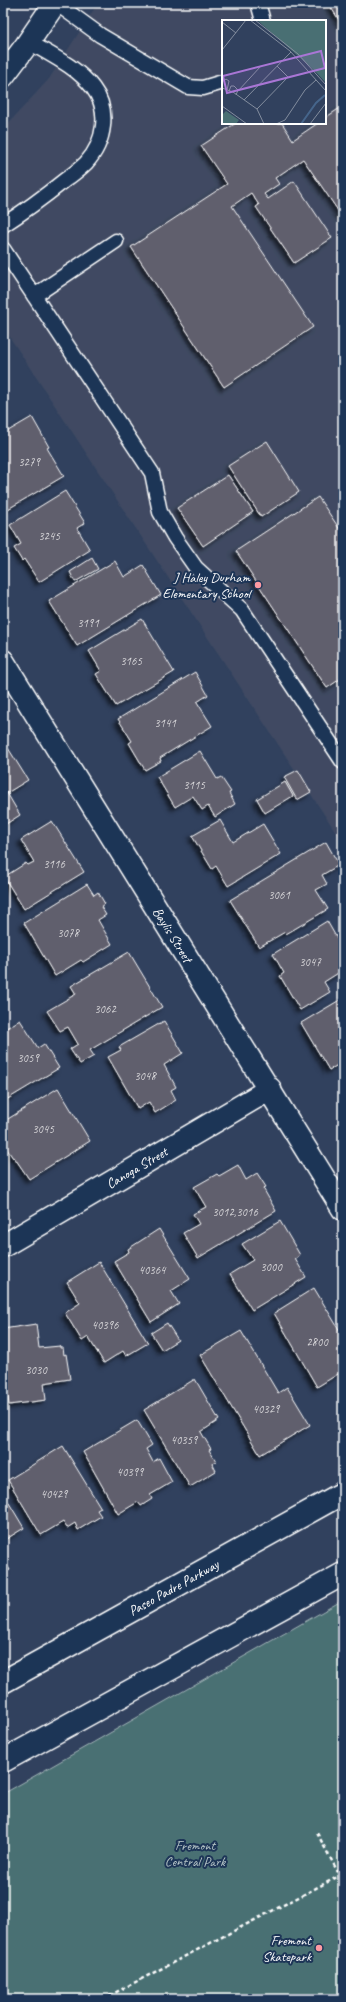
<svg xmlns="http://www.w3.org/2000/svg" width="346" height="2002" viewBox="0 0 346 2002" font-family="Caveat,sans-serif">
  <style>
    .built { fill: #3f4a62; fill-rule: evenodd }
    .green { fill: #496f73; stroke: #a4b7b9 }
    .building { fill: #615e6d; stroke: #fff; filter: url(#shadow) }
    .lines { fill: none; stroke-linecap: round; stroke-linejoin: round }
    .service-casing { stroke: #fff; stroke-width: 17 }
    .minor-casing { stroke: #fff; stroke-width: 25 }
    .secondary-casing { stroke: #fff; stroke-width: 25 }
    .path { stroke: #fff; stroke-width: 2.5; stroke-dasharray: 4 3; stroke-linecap: butt }
    .service { stroke: #1d3557; stroke-width: 14 }
    .minor { stroke: #1d3557; stroke-width: 22 }
    .secondary { stroke: #1d3557; stroke-width: 22 }
    .poi-dot { fill: #ff9aa2; stroke: #1d3557; stroke-width: 1.5 }
    .labels { text-anchor: middle; stroke-width: 4; stroke-linejoin: round; paint-order: stroke }
    .number-label { font-size: 12px; fill: #d8d7da }
    .poi-label { font-size: 14px; fill: #fff; stroke: #1d3557; text-anchor: end }
    .street-label { font-size: 14px; fill: #fff; stroke: #1d3557 }
    .park-label { font-size: 14px; fill: #b6c5c7; stroke: #1d3557 }
    .inset-river { fill: none; stroke: #46658b; stroke-width: 2 }
    .inset-road { fill: none; stroke: #838d9e; stroke-width: 1 }
    .view { fill: #a976d5; fill-opacity: 0.15; stroke: #a976d5; stroke-width: 2 }
    .inset-edge { fill: none; stroke: #fff; stroke-width: 2 }
  </style>
  <defs>
    <filter id="shadow"><feDropShadow dx="-3.5" dy="3.5" stdDeviation="2" flood-color="#0009"/></filter>
  </defs>
  <rect width="100%" height="100%" fill="#31415e"/>
  <filter id="ink" filterUnits="userSpaceOnUse"><feTurbulence type="fractalNoise" baseFrequency=".025" numOctaves="2"/><feDisplacementMap in="SourceGraphic" scale="8" xChannelSelector="R" yChannelSelector="G"/><feConvolveMatrix kernelMatrix="1 2 1 2 8 2 1 2 1" color-interpolation-filters="sRGB"/></filter>
  <g filter="url(#ink)">
    <path class="built" d="M 98,3 L 343,3 L 343,843 L 3,327 L 3,129 L 49,79 ZM 223,21 L 325,21 L 325,123 L 223,123 Z"/>
    <path class="green" d="M 343,1600 L 343,1999 L 3,1999 L 3,1794 Z"/>
    <path class="building" d="M 328,3 L 343,3 L 343,26 Z
      M 343,106 L 343,218 L 303,159 L 275,178 L 279,184 L 264,194 L 268,199 L 294,181 L 332,238 L 294,263 L 256,207 L 259,205 L 251,193 L 232,206 L 313,327 L 224,387 L 131,247 L 227,184 L 201,146 L 236,123 L 282,123 L 293,140 L 318,123 L 325,123 L 325,118 Z
      M 32,417 L 49,447 L 47,448 L 64,476 L 8,509 L 3,500 L 3,434 Z
      M 267,441 L 299,492 L 261,517 L 228,466 Z
      M 228,475 L 253,512 L 203,546 L 177,508 Z
      M 65,491 L 85,523 L 77,528 L 90,550 L 39,582 L 24,559 L 22,561 L 14,548 L 21,544 L 10,525 Z
      M 318,497 L 343,534 L 343,677 L 327,688 L 236,551 Z
      M 92,558 L 98,569 L 75,582 L 70,572 Z
      M 115,561 L 124,577 L 143,565 L 161,595 L 77,646 L 49,601 Z
      M 142,619 L 174,672 L 116,706 L 96,674 L 101,671 L 89,651 Z
      M 195,672 L 208,695 L 197,702 L 212,726 L 160,758 L 161,761 L 145,770 L 129,743 L 132,741 L 118,719 Z
      M 8,748 L 28,780 L 7,793 L 20,815 L 3,826 L 3,751 Z
      M 200,751 L 217,779 L 221,777 L 231,792 L 229,793 L 235,804 L 215,817 L 208,806 L 202,810 L 193,796 L 175,807 L 157,777 Z
      M 298,770 L 311,792 L 297,800 L 284,777 Z
      M 285,782 L 293,796 L 265,813 L 257,799 Z
      M 220,820 L 233,842 L 263,824 L 281,854 L 228,886 L 216,866 L 212,869 L 192,836 Z
      M 52,821 L 84,872 L 24,909 L 4,877 L 26,863 L 28,865 L 34,862 L 21,840 Z
      M 326,842 L 339,865 L 322,875 L 327,884 L 316,890 L 328,909 L 286,934 L 285,932 L 259,947 L 230,900 Z
      M 87,884 L 94,895 L 98,892 L 105,904 L 101,907 L 106,915 L 98,920 L 112,944 L 83,962 L 81,960 L 55,976 L 24,923 Z
      M 327,921 L 343,949 L 343,970 L 324,982 L 330,992 L 300,1010 L 280,976 L 284,973 L 273,954 Z
      M 129,952 L 162,1007 L 90,1050 L 94,1056 L 80,1064 L 70,1049 L 78,1044 L 68,1027 L 60,1031 L 47,1011 L 76,994 L 71,986 Z
      M 343,998 L 343,1062 L 329,1070 L 301,1023 Z
      M 20,1020 L 38,1048 L 44,1044 L 59,1068 L 6,1100 L 3,1095 L 3,1030 Z
      M 164,1021 L 183,1053 L 164,1065 L 176,1087 L 171,1090 L 176,1100 L 155,1113 L 149,1102 L 138,1109 L 108,1057 L 121,1050 L 119,1047 Z
      M 58,1088 L 90,1141 L 29,1179 L 14,1157 L 13,1158 L 3,1143 L 6,1140 L 3,1136 L 3,1122 Z
      M 238,1165 L 246,1180 L 257,1173 L 266,1187 L 263,1188 L 276,1211 L 198,1258 L 183,1233 L 199,1224 L 193,1214 L 206,1207 L 194,1187 L 217,1174 L 219,1176 Z
      M 280,1221 L 300,1255 L 295,1259 L 306,1277 L 252,1310 L 230,1274 L 253,1260 L 242,1244 Z
      M 159,1229 L 190,1279 L 171,1291 L 179,1304 L 151,1322 L 114,1261 L 129,1252 L 128,1249 Z
      M 99,1262 L 148,1343 L 126,1356 L 123,1351 L 104,1363 L 88,1337 L 82,1341 L 65,1313 L 80,1303 L 67,1282 Z
      M 314,1288 L 343,1336 L 343,1371 L 317,1387 L 274,1313 Z
      M 167,1323 L 178,1340 L 162,1350 L 151,1333 Z
      M 36,1324 L 39,1348 L 60,1346 L 60,1348 L 63,1348 L 64,1355 L 66,1354 L 70,1379 L 44,1383 L 46,1400 L 9,1405 L 3,1360 L 3,1329 Z
      M 241,1331 L 278,1393 L 287,1387 L 310,1425 L 260,1455 L 200,1355 Z
      M 195,1379 L 219,1420 L 201,1432 L 211,1449 L 209,1450 L 216,1461 L 212,1463 L 216,1471 L 190,1487 L 144,1410 Z
      M 137,1420 L 152,1445 L 146,1449 L 153,1462 L 159,1458 L 172,1482 L 150,1495 L 152,1499 L 141,1506 L 138,1502 L 118,1514 L 83,1452 Z
      M 63,1446 L 101,1508 L 97,1510 L 101,1516 L 78,1530 L 75,1523 L 67,1528 L 63,1522 L 41,1535 L 8,1480 Z
      M 3,1493 L 24,1528 L 3,1541 Z
      M 3,1559 L 10,1570 L 3,1574 Z"/>
    <g class="lines">
      <g class="service-casing">
        <path id="service" d="M 56,3 L 100,35 L 188,87 L 203,88 L 223,82
          M 258,3 L 263,21
          M 3,225 C 25,211 45,196 65,180 C 72,175 80,169 86,163 C 105,142 110,110 93,88 C 77,67 51,55 29,42
          M 3,249 L 152,473 L 160,512 L 175,538 L 196,568 L 242,610 L 343,762
          M 34,296 L 116,241"/>
      </g>
      <g class="minor-casing">
        <g id="minor">
          <path d="M 3,76 L 25,47 L 55,3"/>
          <path id="s1" d="M 3,661 L 343,1209"/>
          <path id="s2" d="M 3,1246 L 270,1089"/>
        </g>
      </g>
      <g class="secondary-casing">
        <g id="secondary">
          <path id="s3" d="M 3,1682 L 343,1493"/>
          <path d="M 3,1761 L 343,1574"/>
        </g>
      </g>
      <path class="path" d="M 317,1833 L 340,1876
        M 103,1999 L 343,1874"/>
      <use href="#service" class="service"/>
      <use href="#minor" class="minor"/>
      <use href="#secondary" class="secondary"/>
    </g>
  </g>
  <g class="poi-dot">
    <circle cx="258" cy="585" r="4"/>
    <circle cx="319" cy="1948" r="4"/>
  </g>
  <g class="labels">
    <g class="number-label">
      <text x="29" y="466">3279</text>
      <text x="49" y="540">3245</text>
      <text x="88" y="627">3191</text>
      <text x="131" y="665">3165</text>
      <text x="165" y="727">3141</text>
      <text x="194" y="789">3115</text>
      <text x="54" y="868">3116</text>
      <text x="279" y="899">3061</text>
      <text x="68" y="937">3078</text>
      <text x="310" y="966">3047</text>
      <text x="105" y="1013">3062</text>
      <text x="28" y="1062">3059</text>
      <text x="145" y="1080">3048</text>
      <text x="43" y="1133">3045</text>
      <text x="235" y="1216">3012,3016</text>
      <text x="271" y="1271">3000</text>
      <text x="152" y="1274">40364</text>
      <text x="105" y="1329">40396</text>
      <text x="317" y="1346">2800</text>
      <text x="36" y="1374">3030</text>
      <text x="266" y="1413">40329</text>
      <text x="184" y="1444">40359</text>
      <text x="130" y="1476">40399</text>
      <text x="54" y="1498">40429</text>
    </g>
    <g class="poi-label">
      <text x="250" y="582">J Haley Durham<tspan x="250" dy="16">Elementary School</tspan></text>
      <text x="311" y="1945">Fremont<tspan x="311" dy="16">Skatepark</tspan></text>
    </g>
    <g class="street-label">
      <text dy="5" stroke="none"><textPath href="#s1" startOffset="322">Baylis Street</textPath></text>
      <text dy="5" stroke="none"><textPath href="#s2" startOffset="155">Canoga Street</textPath></text>
      <text dy="5" stroke="none"><textPath href="#s3" startOffset="195">Paseo Padre Parkway</textPath></text>
    </g>
    <g class="park-label">
      <text x="195" y="1850">Fremont<tspan x="195" dy="16">Central Park</tspan></text>
    </g>
  </g>
  <g transform="translate(222 20)">
    <rect width="104" height="104" fill="#31415e"/>
    <path d="M 35,0 L 104,0 L 104,63 L 93,51 ZM 4,91 L 17,100 L 14,104 L 0,104 L 0,95 Z" fill="#496f73"/>
    <path class="inset-river" d="M 79,104 L 94,83 L 103,75"/>
    <path class="inset-road" d="M 28,0 L 68,31 L 104,71M 33,0 L 76,34 L 104,65M 0,2 L 14,13M 0,30 L 24,0M 0,62 L 4,59 L 7,61 L 5,70M 0,68 L 11,72 L 35,89 L 42,104M 7,71 L 9,66 L 12,66 L 16,70 L 14,75M 16,71 L 39,46M 22,80 L 69,32M 0,86 L 25,104M 35,89 L 66,57 L 55,46M 54,104 L 63,100 L 83,70 L 94,60M 88,104 L 104,83"/>
    <path class="view" d="M 99,31 L 103,48 L 5,73 L 1,56 Z"/>
    <rect width="104" height="104" class="inset-edge"/>
  </g>
  <rect width="346" height="2002" fill="none" stroke="#1d3557" stroke-width="16"/>
  <rect x="8" y="8" width="330" height="1986" fill="none" stroke="#fff" stroke-width="1.5" filter="url(#ink)"/>
</svg>
